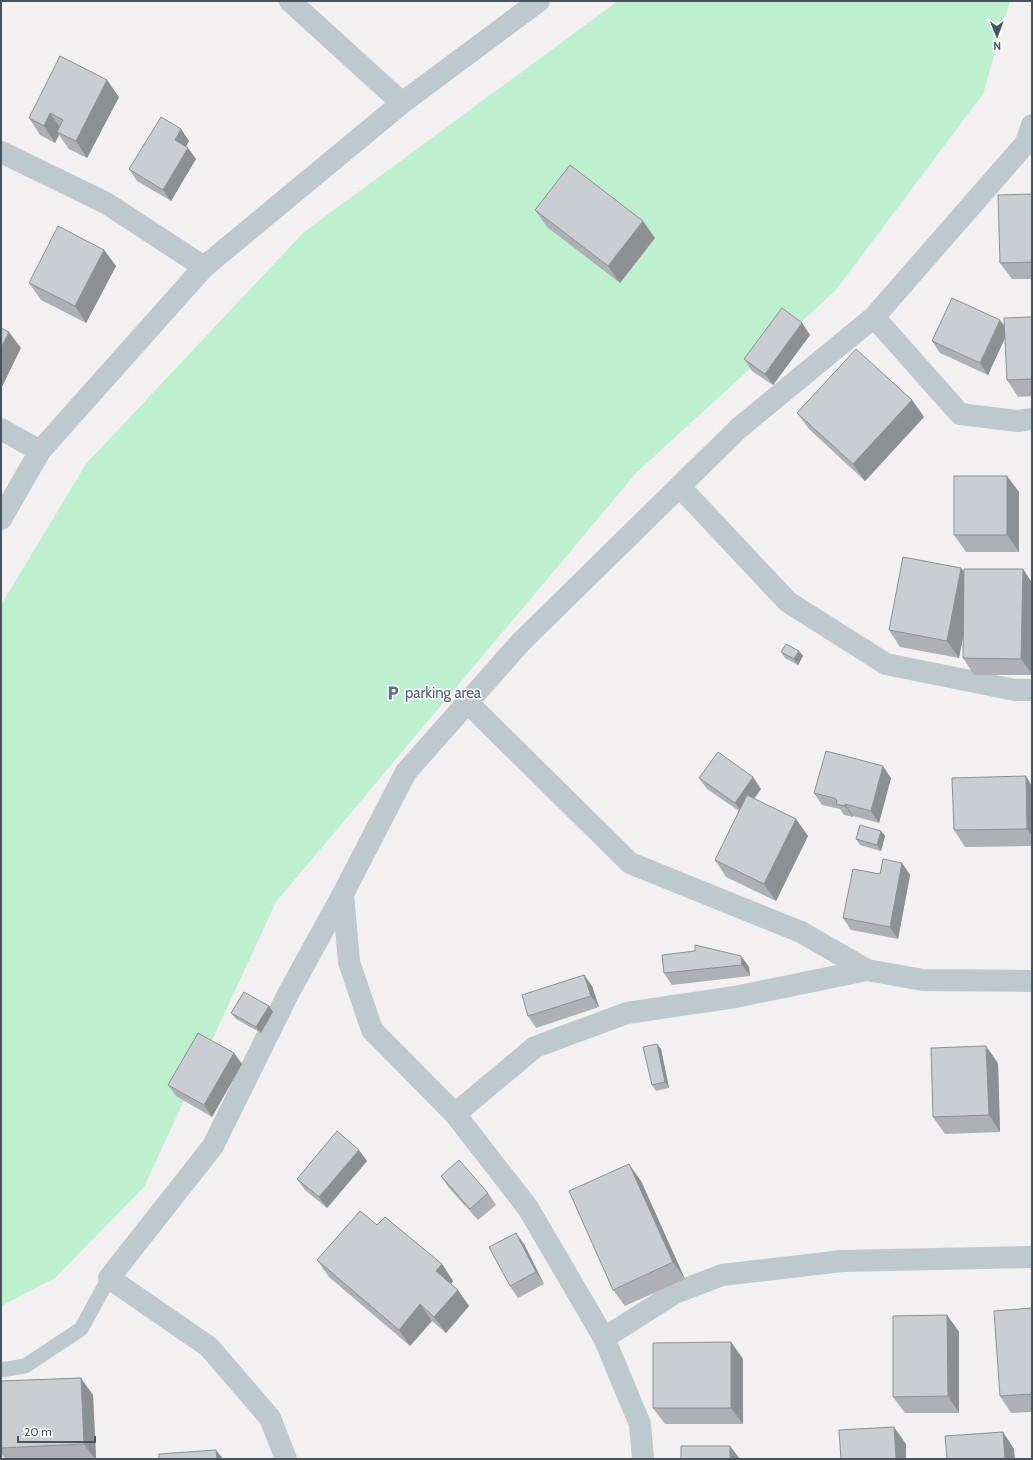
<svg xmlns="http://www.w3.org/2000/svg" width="1033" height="1460" viewBox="0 0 1033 1460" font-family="Cabin,sans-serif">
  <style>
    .green { fill: #bef0cf }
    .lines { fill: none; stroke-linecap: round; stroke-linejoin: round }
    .lane { stroke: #bdc8cf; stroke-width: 15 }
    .street { stroke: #bdc8cf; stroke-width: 22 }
    .wall { fill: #aeb0b5 }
    .shaded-wall { fill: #8d9093 }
    .building { fill: #cacdd2; stroke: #8d9093 }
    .labels { text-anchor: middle; stroke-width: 3; stroke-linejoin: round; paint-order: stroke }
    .service-label { font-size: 15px; fill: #4e5e75; stroke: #fff; text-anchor: start }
  </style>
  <rect width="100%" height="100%" fill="#f2f0f0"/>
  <path class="green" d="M 618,1 L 1010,1 L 983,94 L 835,291 L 637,472 L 276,902 L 144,1187 L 55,1278 L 1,1306 L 1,605 L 86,464 L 304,232 Z"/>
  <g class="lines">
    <path class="lane" d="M 1,1370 L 25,1366 L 81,1329 L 109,1278"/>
    <path class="street" d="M 290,1 L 402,103
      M 1,152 L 106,203 L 204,267
      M 874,317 L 1026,143 L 1032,125
      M 1,429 L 40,451
      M 680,487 L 788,602 L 886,664 L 1015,690 L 1032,690
      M 1,519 L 40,451 L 204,267 L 402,103 L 539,1
      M 467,702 L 630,863 L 801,932 L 867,970 L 923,980 L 1032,981
      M 455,1114 L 535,1047 L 627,1013 L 735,997 L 867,970
      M 604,1338 L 675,1293 L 722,1275 L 842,1261 L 1032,1257
      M 286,1459 L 270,1418 L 209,1347 L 109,1278 L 213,1146 L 288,994 L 343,894
      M 643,1459 L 640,1424 L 604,1338 L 528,1208 L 455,1114 L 372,1030 L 349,962 L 343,894 L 406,772 L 521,642 L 739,428 L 874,317 L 960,414 L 1018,421 L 1032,419"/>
  </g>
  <path class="wall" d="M 119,97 L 87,158 L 69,149 L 59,135 L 55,143 L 40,135 L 29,118 Z
    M 181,129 L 189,141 L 186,146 L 196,159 L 171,201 L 137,181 L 129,169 Z
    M 1032,194 L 1032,279 L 1012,279 L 1000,263 Z
    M 535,210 L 655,238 L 620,283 L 547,227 Z
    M 104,250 L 116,266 L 86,323 L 41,300 L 29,283 Z
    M 1032,317 L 1032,396 L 1018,397 L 1007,380 L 1005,338 L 988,375 L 940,353 L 932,341 L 1004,325 Z
    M 802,323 L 810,335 L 773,385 L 752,371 L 744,359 Z
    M 912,400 L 924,417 L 865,481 L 809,429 L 797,413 Z
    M 1007,476 L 1019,492 L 1019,552 L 966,552 L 954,535 Z
    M 961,568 L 964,572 L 1023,569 L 1032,583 L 1032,675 L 974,675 L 963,658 L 963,637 L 959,658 L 900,647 L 889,630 Z
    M 799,651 L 803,656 L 798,665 L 785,658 L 781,652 Z
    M 699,778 L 761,789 L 754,799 L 796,819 L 808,836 L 776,901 L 726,877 L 715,860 L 739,811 L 707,789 Z
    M 891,778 L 879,823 L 853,816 L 853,817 L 844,815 L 840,809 L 822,805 L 814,793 Z
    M 1032,786 L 1032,846 L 965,847 L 954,830 Z
    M 881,831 L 885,836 L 881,851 L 860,845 L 856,839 Z
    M 902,863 L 910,875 L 898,939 L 851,930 L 843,918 L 880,874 Z
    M 741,956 L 749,967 L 750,976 L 672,985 L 664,973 Z
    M 584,975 L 592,986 L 599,1007 L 536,1028 L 528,1016 Z
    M 269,1006 L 273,1012 L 261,1033 L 236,1019 L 231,1013 Z
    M 657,1044 L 661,1049 L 669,1088 L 656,1091 L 652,1085 Z
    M 234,1053 L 242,1064 L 212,1117 L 176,1096 L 168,1085 Z
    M 998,1063 L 1000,1132 L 945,1134 L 933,1117 Z
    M 367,1161 L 327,1208 L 305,1190 L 297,1179 Z
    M 441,1176 L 488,1193 L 496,1205 L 478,1220 L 449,1188 Z
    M 641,1181 L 685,1279 L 625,1306 L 613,1290 Z
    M 524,1244 L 544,1284 L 518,1298 L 510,1286 Z
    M 317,1260 L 442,1264 L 453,1281 L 451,1284 L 469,1306 L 446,1333 L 432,1321 L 410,1346 L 329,1277 Z
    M 1032,1308 L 1032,1412 L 1011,1413 L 1000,1396 Z
    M 947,1315 L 959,1332 L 959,1413 L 905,1413 L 893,1397 Z
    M 731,1342 L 743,1359 L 743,1424 L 665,1424 L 653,1408 Z
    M 1,1381 L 93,1395 L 96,1459 L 5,1459 L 1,1453 Z"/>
  <path class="shaded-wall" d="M 107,80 L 119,97 L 87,158 L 76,141 Z
    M 50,113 L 62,130 L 57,132 L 59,135 L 55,143 L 44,126 Z
    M 181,129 L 189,141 L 183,152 L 175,140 Z
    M 188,148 L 196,159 L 171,201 L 163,190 Z
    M 643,221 L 655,238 L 620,283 L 608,266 Z
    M 104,250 L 116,266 L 86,323 L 75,306 Z
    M 1000,320 L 1008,331 L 988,375 L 980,363 Z
    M 802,323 L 810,335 L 773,385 L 765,374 Z
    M 9,332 L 21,348 L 1,389 L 1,348 Z
    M 912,400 L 924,417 L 865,481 L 853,464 Z
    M 1007,476 L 1019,492 L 1019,552 L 1007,535 Z
    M 961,568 L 973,585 L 959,658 L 947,641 Z
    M 1023,569 L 1032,583 L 1032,674 L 1021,659 Z
    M 799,651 L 803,656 L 798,665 L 794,659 Z
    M 883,766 L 891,778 L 879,823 L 871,811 Z
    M 1026,776 L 1032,786 L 1032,836 L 1027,829 Z
    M 753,777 L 761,789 L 743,814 L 735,803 Z
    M 845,804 L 853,816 L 853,817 L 845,806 Z
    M 796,819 L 808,836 L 776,901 L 764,884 Z
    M 881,831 L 885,836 L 881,851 L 877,845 Z
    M 902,863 L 910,875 L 898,939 L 890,927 Z
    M 741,956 L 749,967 L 750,976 L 742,965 Z
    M 584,975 L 592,986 L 599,1007 L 591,996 Z
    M 269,1006 L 273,1012 L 261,1033 L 256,1027 Z
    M 657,1044 L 661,1049 L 669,1088 L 665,1082 Z
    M 986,1046 L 998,1063 L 1000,1132 L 989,1115 Z
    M 234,1053 L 242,1064 L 212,1117 L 204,1105 Z
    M 359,1150 L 367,1161 L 327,1208 L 319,1197 Z
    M 629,1164 L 641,1181 L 685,1279 L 673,1262 Z
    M 516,1233 L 524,1244 L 544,1284 L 536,1272 Z
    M 442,1264 L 453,1281 L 448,1288 L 436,1271 Z
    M 458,1290 L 469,1306 L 446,1333 L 434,1317 Z
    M 420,1304 L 432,1321 L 410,1346 L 399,1330 Z
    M 947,1315 L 959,1332 L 959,1413 L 948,1396 Z
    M 731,1342 L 743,1359 L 743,1424 L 731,1408 Z
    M 81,1378 L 93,1395 L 96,1459 L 95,1459 L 84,1444 Z
    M 894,1427 L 906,1444 L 906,1459 L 896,1459 Z
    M 1003,1432 L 1014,1449 L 1015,1459 L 1005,1459 Z
    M 730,1446 L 740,1459 L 730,1459 Z
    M 216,1450 L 223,1459 L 217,1459 Z"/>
  <path class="building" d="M 60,56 L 107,80 L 76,141 L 57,132 L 63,120 L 50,113 L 44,126 L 29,118 Z
    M 161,117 L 181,129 L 175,140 L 188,148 L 163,190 L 129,169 Z
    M 570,165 L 643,221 L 608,266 L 535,210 Z
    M 1032,194 L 1032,262 L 1000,263 L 998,195 Z
    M 58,226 L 104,250 L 75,306 L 29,283 Z
    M 952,298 L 1000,320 L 980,363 L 932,341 Z
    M 782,308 L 802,323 L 765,374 L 744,359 Z
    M 1032,317 L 1032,379 L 1007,380 L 1004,318 Z
    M 1,328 L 9,332 L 1,348 Z
    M 856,349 L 912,400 L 853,464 L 797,413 Z
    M 954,476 L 1007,476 L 1007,535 L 954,535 Z
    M 903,557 L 961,568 L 947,641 L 889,630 Z
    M 964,569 L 1023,569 L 1021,659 L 963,658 Z
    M 786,644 L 799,651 L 794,659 L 781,652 Z
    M 826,751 L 883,766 L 871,811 L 845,804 L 845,806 L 836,804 L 837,800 L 834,798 L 814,793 Z
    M 718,752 L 753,777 L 735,803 L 699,778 Z
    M 1026,776 L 1027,829 L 954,830 L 952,778 Z
    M 747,795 L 796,819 L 764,884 L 715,860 Z
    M 860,825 L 881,831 L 877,845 L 856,839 Z
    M 883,859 L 902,863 L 890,927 L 843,918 L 853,869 L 880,874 Z
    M 695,945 L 741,956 L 742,965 L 664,973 L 662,955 L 695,951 Z
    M 584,975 L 591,996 L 528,1016 L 522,995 Z
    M 244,992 L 269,1006 L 256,1027 L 231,1013 Z
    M 198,1033 L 234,1053 L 204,1105 L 168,1085 Z
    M 657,1044 L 665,1082 L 652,1085 L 643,1047 Z
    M 986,1046 L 989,1115 L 933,1117 L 931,1048 Z
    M 337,1131 L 359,1150 L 319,1197 L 297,1179 Z
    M 459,1160 L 488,1193 L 470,1209 L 441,1176 Z
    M 629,1164 L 673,1262 L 613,1290 L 569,1191 Z
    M 360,1211 L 377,1225 L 385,1217 L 442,1264 L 436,1271 L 458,1290 L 434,1317 L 420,1304 L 399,1330 L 317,1260 Z
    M 516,1233 L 536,1272 L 510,1286 L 489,1247 Z
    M 1032,1308 L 1032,1394 L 1000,1396 L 994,1311 Z
    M 947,1315 L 948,1396 L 893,1397 L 893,1316 Z
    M 731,1342 L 731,1408 L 653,1408 L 653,1343 Z
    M 81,1378 L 84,1444 L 1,1448 L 1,1381 Z
    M 894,1427 L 896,1459 L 841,1459 L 839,1430 Z
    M 1003,1432 L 1005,1459 L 947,1459 L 945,1436 Z
    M 681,1446 L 730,1446 L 730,1459 L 681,1459 Z
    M 216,1450 L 217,1459 L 159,1459 L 159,1454 Z"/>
  <defs>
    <g id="parking-bare" transform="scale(1.2)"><path d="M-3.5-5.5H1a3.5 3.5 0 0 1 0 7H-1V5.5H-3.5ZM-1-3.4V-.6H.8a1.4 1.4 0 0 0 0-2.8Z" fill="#5c6f8a" stroke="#fff" stroke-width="2.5" paint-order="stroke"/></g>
  </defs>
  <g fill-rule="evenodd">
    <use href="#parking-bare" x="393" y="693"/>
  </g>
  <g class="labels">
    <g class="service-label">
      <text x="405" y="698">parking area</text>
    </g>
  </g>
  <rect width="1033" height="1460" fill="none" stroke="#47545d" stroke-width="4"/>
  <g transform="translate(997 36) rotate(179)" stroke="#ffffff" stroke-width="3" paint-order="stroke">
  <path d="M0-3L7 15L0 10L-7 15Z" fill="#47545d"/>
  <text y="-6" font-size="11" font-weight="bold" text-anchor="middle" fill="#47545d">N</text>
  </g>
  <path d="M18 1436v6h77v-6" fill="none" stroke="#47545d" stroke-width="2"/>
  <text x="24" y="1436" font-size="12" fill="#47545d" stroke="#ffffff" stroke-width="3" paint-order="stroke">20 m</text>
</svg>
